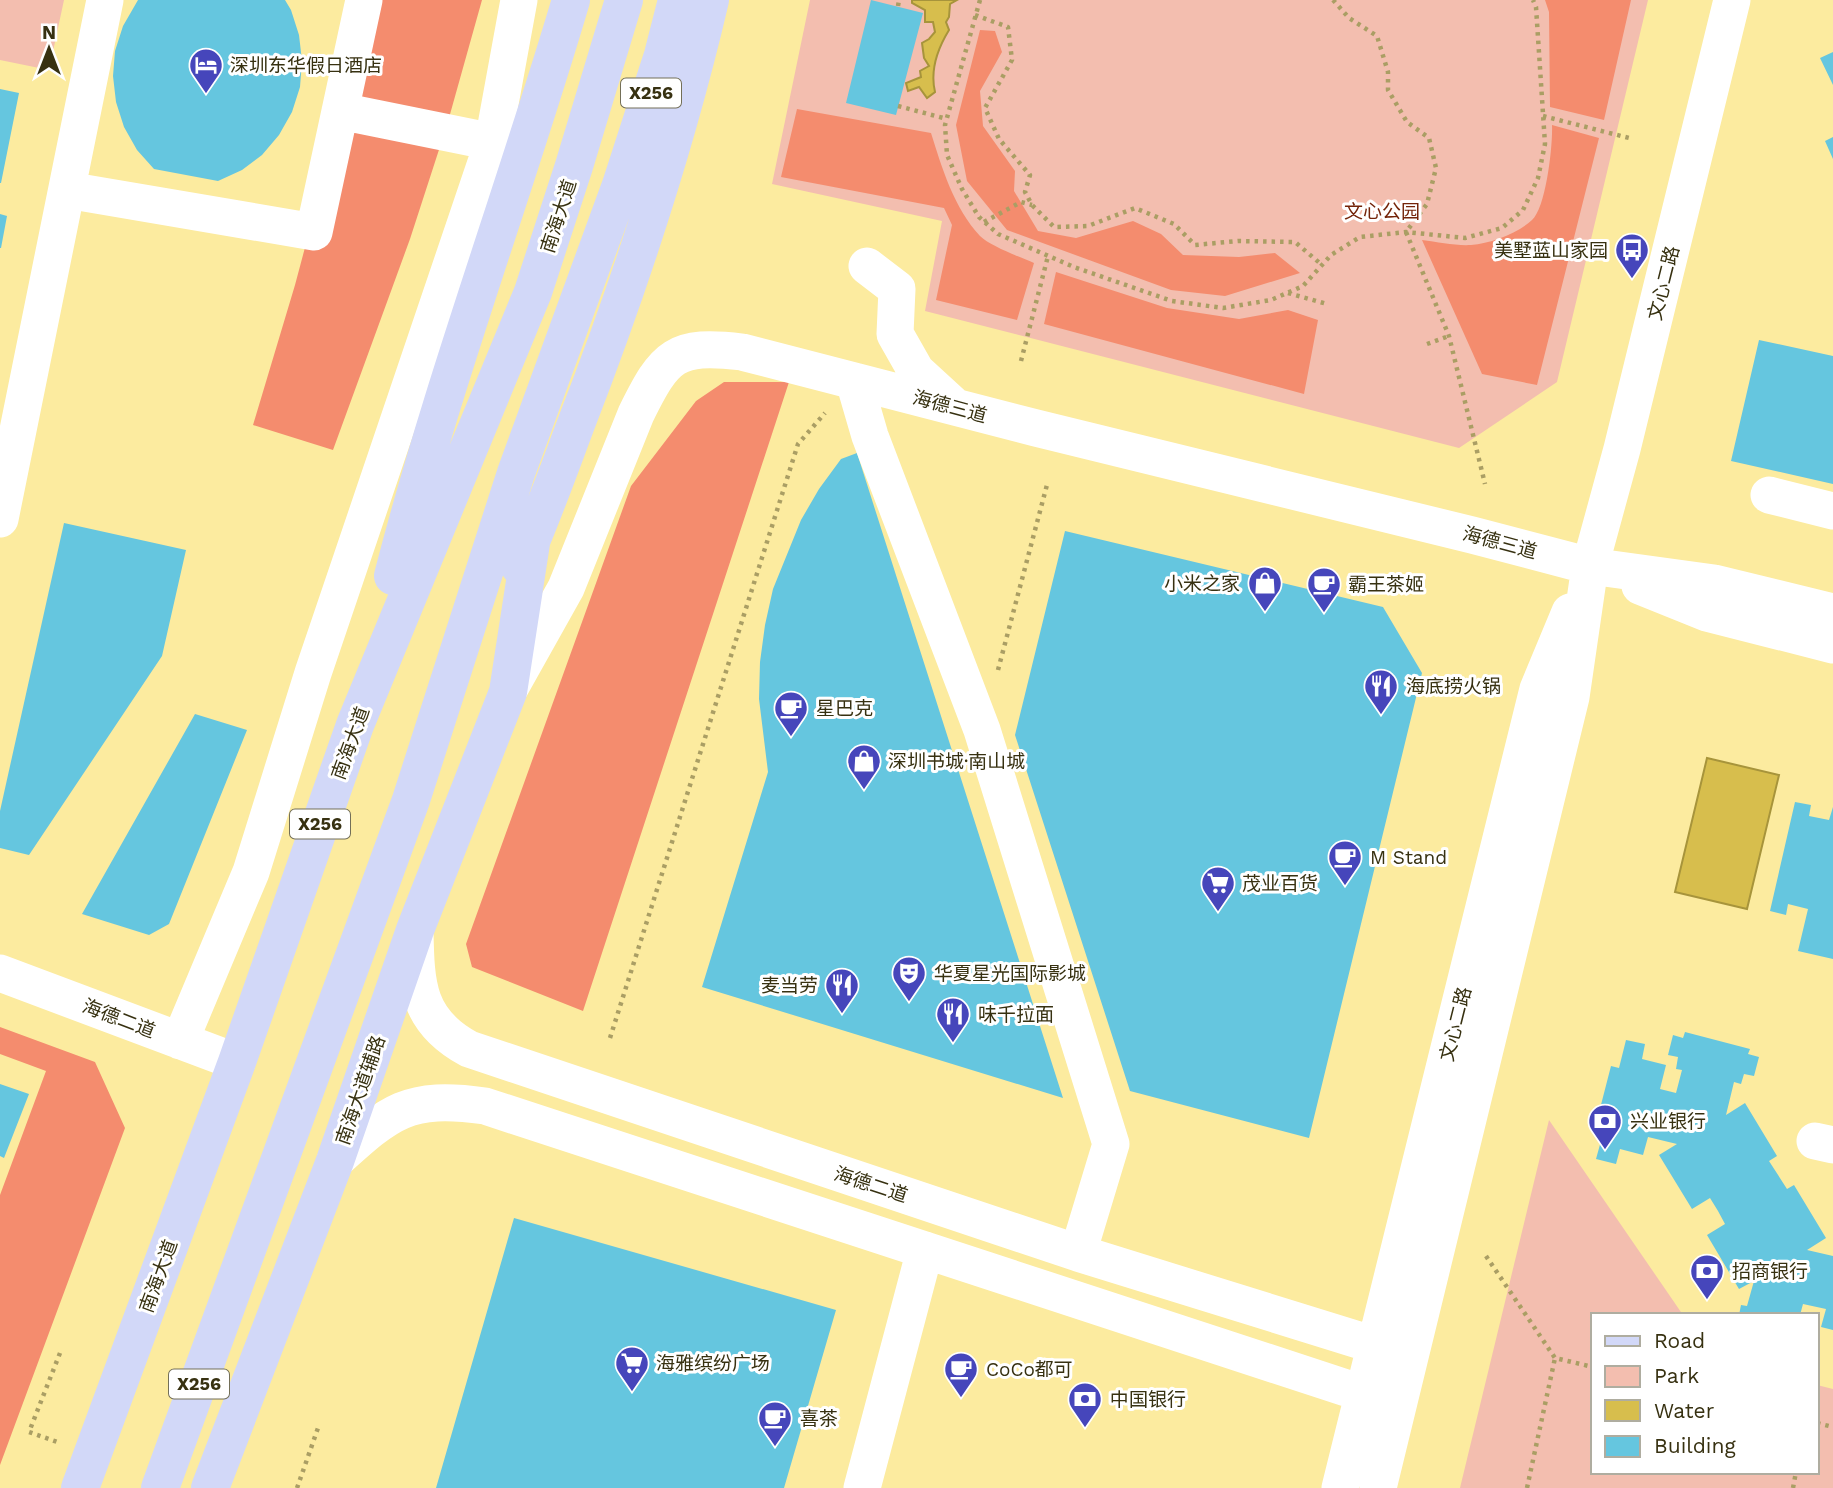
<svg xmlns="http://www.w3.org/2000/svg" width="1833" height="1488" viewBox="0 0 1833 1488" font-family="'Work Sans','Noto Sans SC',sans-serif">
  <style>
    .green { fill: #f3beaf }
    .forest { fill: #f48c6e }
    .water { fill: #d7be4d; stroke: #a7943b; stroke-width: 2 }
    .building { fill: #65c6df }
    .lines { fill: none; stroke-linecap: round; stroke-linejoin: round }
    .path { stroke: #aa9e64; stroke-width: 4.5; stroke-dasharray: 3.5 5; stroke-linecap: butt }
    .minor { stroke: #fff; stroke-width: 37 }
    .major { stroke: #d2d8f8; stroke-width: 38 }
    .labels { text-anchor: middle; stroke-width: 6; stroke-linejoin: round; paint-order: stroke }
    .shield { fill: #fff; stroke: #736f58; stroke-width: 2 }
    .shield-label { font-size: 18px; font-weight: bold; fill: #373111 }
    .poi-label { font-size: 19px; fill: #373111; stroke: #fff; text-anchor: start }
    .park-label { font-size: 19px; fill: #742409; stroke: #fff }
    .street-label { font-size: 19px; fill: #373111; stroke: #fff }
  </style>
  <rect width="100%" height="100%" fill="#fceb9f"/>
  <path class="green" d="M 0,0 L 64,0 L 49,70 L 0,60 Z
    M 810,0 L 1648,0 L 1557,382 L 1459,448 L 925,311 L 942,221 L 772,184 Z
    M 1549,1120 L 1683,1315 L 1593,1315 L 1593,1472 L 1817,1472 L 1817,1385 L 1833,1389 L 1833,1488 L 1460,1488 Z"/>
  <path class="forest" d="M 371,0 L 482,0 L 447,125 L 410,239 L 333,450 L 253,425 L 295,285 Z
    M 1545,0 L 1631,0 L 1604,120 L 1550,107 L 1549,12 Z
    M 980,30 L 995,31 L 1002,52 L 980,91 L 983,126 L 1015,171 L 1014,191 L 1038,231 L 1076,238 L 1133,221 L 1161,234 L 1183,255 L 1239,257 L 1275,253 L 1300,273 L 1225,296 L 1171,290 L 1007,230 L 967,181 L 956,125 Z
    M 797,109 L 931,133 C 942,168 954,208 980,236 C 990,246 1020,257 1034,263 L 1017,320 L 936,300 L 952,225 L 944,208 L 781,177 Z
    M 1552,125 L 1599,138 L 1537,385 L 1482,374 L 1422,240 C 1438,242 1456,246 1471,245 C 1491,243 1517,234 1532,220 C 1546,208 1553,145 1552,125 Z
    M 1056,272 L 1167,308 L 1239,319 L 1288,310 L 1318,320 L 1304,394 L 1044,324 Z
    M 724,382 L 789,382 L 583,1011 L 472,967 L 466,944 L 631,486 L 696,401 Z
    M 0,1027 L 95,1062 L 125,1128 L 0,1465 L 0,1195 L 46,1071 L 0,1054 Z"/>
  <path class="water" d="M 912,0 L 957,0 L 950,4 L 949,17 L 946,22 L 949,30 C 938,48 930,71 935,92 L 927,98 L 919,87 L 908,91 L 906,83 L 921,77 L 920,71 L 929,66 L 924,58 L 922,43 L 929,39 L 935,32 L 933,22 L 925,22 L 925,10 L 912,3 Z
    M 1707,758 L 1779,775 L 1747,909 L 1675,892 Z"/>
  <path class="building" d="M 138,0 L 285,0 L 291,10 L 299,35 L 302,61 L 300,87 L 292,112 L 279,135 L 262,155 L 242,170 L 218,181 L 154,169 L 137,150 L 124,127 L 116,102 L 113,76 L 115,51 L 123,26 Z
    M 871,0 L 923,13 L 896,115 L 846,103 Z
    M 1833,52 L 1833,85 L 1820,58 Z
    M 0,89 L 19,93 L 1,183 L 0,183 Z
    M 1833,137 L 1833,159 L 1825,141 Z
    M 0,214 L 7,216 L 1,248 L 0,248 Z
    M 1759,340 L 1833,356 L 1833,484 L 1731,461 Z
    M 857,453 L 1063,1098 L 702,987 L 768,772 L 759,699 L 760,662 L 765,625 L 773,589 L 801,520 L 819,489 L 841,459 Z
    M 64,523 L 186,550 L 162,656 L 29,855 L 0,848 L 0,811 Z
    M 1065,531 L 1383,607 L 1422,673 L 1309,1138 L 1130,1091 L 1015,735 Z
    M 195,714 L 247,730 L 169,924 L 149,935 L 82,914 Z
    M 1795,802 L 1811,805 L 1809,816 L 1829,820 L 1833,807 L 1833,959 L 1798,951 L 1808,909 L 1788,904 L 1786,915 L 1770,911 Z
    M 1685,1032 L 1750,1049 L 1748,1054 L 1759,1057 L 1754,1076 L 1744,1074 L 1741,1084 L 1734,1082 L 1726,1115 L 1745,1103 L 1777,1156 L 1769,1161 L 1787,1189 L 1794,1185 L 1826,1238 L 1807,1250 L 1833,1256 L 1833,1330 L 1821,1327 L 1826,1309 L 1803,1304 L 1800,1315 L 1739,1315 L 1741,1305 L 1747,1306 L 1754,1281 L 1739,1289 L 1707,1235 L 1725,1224 L 1718,1211 L 1710,1198 L 1692,1209 L 1659,1155 L 1677,1144 L 1648,1137 L 1643,1155 L 1620,1149 L 1616,1164 L 1596,1159 L 1604,1130 L 1595,1128 L 1611,1066 L 1619,1068 L 1626,1040 L 1645,1044 L 1642,1059 L 1666,1065 L 1660,1089 L 1676,1093 L 1682,1070 L 1676,1069 L 1678,1057 L 1668,1055 L 1673,1035 L 1683,1038 Z
    M 0,1084 L 29,1094 L 4,1158 L 0,1156 Z
    M 514,1218 L 836,1310 L 784,1488 L 436,1488 Z"/>
  <g class="lines">
    <path class="path" d="M 980,0 L 945,125 L 947,155 L 962,189 L 979,217 L 998,234 L 1074,267 L 1172,301 L 1223,308 L 1271,300 L 1303,286 L 1331,255 L 1360,237 L 1406,232 L 1465,238 L 1502,228 L 1523,210 L 1538,178 L 1545,144 L 1536,7 L 1533,0
      M 1333,0 L 1349,18 L 1377,36 L 1388,72 L 1388,90 L 1407,122 L 1429,138 L 1436,168 L 1427,204 L 1406,232 L 1449,336 L 1485,484
      M 898,6 L 899,0
      M 975,15 L 1008,27 L 1012,60 L 985,108 L 999,139 L 1030,175 L 1025,192 L 1032,205 L 1054,227 L 1088,226 L 1135,208 L 1174,224 L 1195,245 L 1238,241 L 1295,242 L 1322,265
      M 898,106 L 947,119
      M 1543,116 L 1633,139
      M 984,222 L 1021,202 L 1032,205
      M 1288,293 L 1327,304
      M 1427,344 L 1449,336
      M 1021,361 L 1048,256
      M 998,670 L 1048,481
      M 610,1038 L 798,444 L 825,413
      M 1486,1256 L 1555,1358 L 1593,1367
      M 60,1353 L 29,1432 L 60,1443
      M 1817,1423 L 1833,1427
      M 297,1488 L 318,1428
      M 1527,1488 L 1555,1358
      M 1793,1488 L 1796,1472"/>
    <path class="minor" d="M 340,111 L 493,142
      M 67,190 L 314,232 L 364,0
      M 867,266 L 897,289 L 895,334 L 916,371 L 952,404
      M 854,381 L 870,436 L 982,730 L 1111,1144 L 1078,1253
      M 1769,495 L 1833,511
      M 0,519 L 105,0
      M 1640,586 L 1707,613 L 1833,645
      M 510,688 L 566,588 L 636,414 C 665,355 675,344 742,352 L 1036,428 L 1472,535 L 1590,566 L 1714,583 L 1833,612
      M 415,931 C 416,985 417,1021 469,1049 L 1078,1253 L 1410,1356
      M 0,973 L 237,1062
      M 180,1041 L 251,872 L 313,673 L 493,142 L 519,0
      M 1815,1141 L 1833,1145
      M 335,1161 C 390,1111 408,1095 485,1106 L 1398,1405
      M 862,1488 L 925,1250
      M 1340,1488 L 1538,689 L 1570,612
      M 1378,1488 L 1571,697 L 1590,566 L 1622,449 L 1732,0"/>
    <path class="major" d="M 520,567 C 541,520 558,472 576,424 C 630,285 676,145 710,0
      M 393,576 C 443,382 514,193 571,0
      M 80,1488 L 237,1062 L 355,725 L 533,292 L 574,166 L 624,0
      M 160,1488 L 411,800 L 516,473 L 621,185 L 663,55 L 677,0
      M 210,1488 L 335,1161 L 415,930 L 508,692 L 531,543"/>
  </g>
  <defs>
    <g id="hotel-pin" transform="scale(1.75)"><path d="M0 17L-7.5 6A9.5 9.5 0 1 1 7.5 6Z" fill="#4646bb" stroke="#fff"/><path d="M-6-4.5h1.5V1H6V5H4.5V3h-9V5H-6ZM-4 0a1.8 1.8 0 1 1 3.6 0ZM.5 0V-2.5h3Q6-2.5 6 0Z" fill="#fff"/></g>
    <g id="bus-pin" transform="scale(1.75)"><path d="M0 17L-7.5 6A9.5 9.5 0 1 1 7.5 6Z" fill="#4646bb" stroke="#fff"/><path d="M-5-6H5V4H4V6H2V4H-2V6H-4V4H-5ZM-3.5-4V0h7V-4ZM-3.5 1.2v1.5H-2V1.2ZM2 1.2v1.5H3.5V1.2Z" fill="#fff"/></g>
    <g id="shop-pin" transform="scale(1.75)"><path d="M0 17L-7.5 6A9.5 9.5 0 1 1 7.5 6Z" fill="#4646bb" stroke="#fff"/><path d="M-5-2.5h2.3a2.7 3.5 0 0 1 5.4 0H5L5.5 6h-11ZM-1.5-2.5h3a1.5 2.3 0 0 0-3 0Z" fill="#fff"/></g>
    <g id="cafe-pin" transform="scale(1.75)"><path d="M0 17L-7.5 6A9.5 9.5 0 1 1 7.5 6Z" fill="#4646bb" stroke="#fff"/><path d="M-5.5-4.5H6V0H3Q3 3.5 0 3.5H-2.5Q-5.5 3.5-5.5 0ZM3-3.2v2h1.7v-2ZM-6 4.5H4V6H-6Z" fill="#fff"/></g>
    <g id="restaurant-pin" transform="scale(1.75)"><path d="M0 17L-7.5 6A9.5 9.5 0 1 1 7.5 6Z" fill="#4646bb" stroke="#fff"/><path d="M-5-6h1v4h1v-4h1v4h1v-4h1v5L-1.5 .5V6h-2V.5L-5-1ZM5-6V6H3V1.5H1.5Q1.5-4 5-6Z" fill="#fff"/></g>
    <g id="supermarket-pin" transform="scale(1.75)"><path d="M0 17L-7.5 6A9.5 9.5 0 1 1 7.5 6Z" fill="#4646bb" stroke="#fff"/><path d="M-6-5.5h2.5l.6 2H6L4.5 2H-2.5L-4.4-4H-6ZM-1.5 3.2a1.3 1.3 0 1 0 .1 0ZM3 3.2a1.3 1.3 0 1 0 .1 0Z" fill="#fff"/></g>
    <g id="theatre-pin" transform="scale(1.75)"><path d="M0 17L-7.5 6A9.5 9.5 0 1 1 7.5 6Z" fill="#4646bb" stroke="#fff"/><path d="M-5-5.5Q0-4 5-5.5V0Q5 5 0 6Q-5 5-5 0ZM-3.3-2.5H-1v1.5H-3.3ZM1-2.5H3.3v1.5H1ZM-2.8 1Q0 5.5 2.8 1Z" fill="#fff"/></g>
    <g id="bank-pin" transform="scale(1.75)"><path d="M0 17L-7.5 6A9.5 9.5 0 1 1 7.5 6Z" fill="#4646bb" stroke="#fff"/><path d="M-6-4H6V4H-6ZM0-2.3a2.3 2.3 0 1 0 0 4.6a2.3 2.3 0 1 0 0-4.6Z" fill="#fff"/></g>
  </defs>
  <g fill-rule="evenodd">
    <use href="#hotel-pin" x="206" y="65"/>
    <use href="#bus-pin" x="1632" y="250"/>
    <use href="#shop-pin" x="1265" y="583"/>
    <use href="#cafe-pin" x="1324" y="584"/>
    <use href="#restaurant-pin" x="1381" y="686"/>
    <use href="#cafe-pin" x="791" y="708"/>
    <use href="#shop-pin" x="864" y="761"/>
    <use href="#cafe-pin" x="1345" y="857"/>
    <use href="#supermarket-pin" x="1218" y="883"/>
    <use href="#theatre-pin" x="909" y="973"/>
    <use href="#restaurant-pin" x="842" y="985"/>
    <use href="#restaurant-pin" x="953" y="1014"/>
    <use href="#bank-pin" x="1605" y="1121"/>
    <use href="#bank-pin" x="1707" y="1271"/>
    <use href="#supermarket-pin" x="632" y="1363"/>
    <use href="#cafe-pin" x="961" y="1369"/>
    <use href="#bank-pin" x="1085" y="1399"/>
    <use href="#cafe-pin" x="775" y="1418"/>
  </g>
  <g class="labels">
    <g class="shield">
      <rect x="621" y="78.5" width="60" height="29" rx="5"/>
      <rect x="290" y="809.5" width="60" height="29" rx="5"/>
      <rect x="169" y="1369.5" width="60" height="29" rx="5"/>
    </g>
    <g class="shield-label">
      <text x="651" y="99">X256</text>
      <text x="320" y="830">X256</text>
      <text x="199" y="1390">X256</text>
    </g>
    <g class="poi-label">
      <text x="230" y="72">深圳东华假日酒店</text>
      <text x="1608" y="257" text-anchor="end">美墅蓝山家园</text>
      <text x="1240" y="590" text-anchor="end">小米之家</text>
      <text x="1348" y="591">霸王茶姬</text>
      <text x="1406" y="693">海底捞火锅</text>
      <text x="816" y="715">星巴克</text>
      <text x="888" y="768">深圳书城·南山城</text>
      <text x="1370" y="864">M Stand</text>
      <text x="1242" y="890">茂业百货</text>
      <text x="934" y="980">华夏星光国际影城</text>
      <text x="818" y="992" text-anchor="end">麦当劳</text>
      <text x="978" y="1021">味千拉面</text>
      <text x="1630" y="1128">兴业银行</text>
      <text x="1732" y="1278">招商银行</text>
      <text x="656" y="1370">海雅缤纷广场</text>
      <text x="986" y="1376">CoCo都可</text>
      <text x="1110" y="1406">中国银行</text>
      <text x="800" y="1425">喜茶</text>
    </g>
    <g class="park-label">
      <text x="1382" y="218">文心公园</text>
    </g>
    <g class="street-label">
      <text transform="translate(558 216) rotate(-72)" y="7">南海大道</text>
      <text transform="translate(1663 283) rotate(-76)" y="7">文心二路</text>
      <text transform="translate(950 406) rotate(15)" y="7">海德三道</text>
      <text transform="translate(1500 542) rotate(15)" y="7">海德三道</text>
      <text transform="translate(350 743) rotate(-70)" y="7">南海大道</text>
      <text transform="translate(119 1018) rotate(21)" y="7">海德二道</text>
      <text transform="translate(1455 1024) rotate(-76)" y="7">文心二路</text>
      <text transform="translate(360 1090) rotate(-71)" y="7">南海大道辅路</text>
      <text transform="translate(871 1184) rotate(18)" y="7">海德二道</text>
      <text transform="translate(158 1276) rotate(-70)" y="7">南海大道</text>
    </g>
  </g>
  <rect x="1591" y="1313" width="228" height="161" fill="#ffffff" stroke="#afada0" stroke-width="2"/>
  <rect x="1605" y="1336" width="35" height="10" fill="#d2d8f8" stroke="#afada0" stroke-width="2"/>
  <text x="1654" y="1348" font-size="21" fill="#373111">Road</text>
  <rect x="1605" y="1366" width="35" height="21" fill="#f3beaf" stroke="#afada0" stroke-width="2"/>
  <text x="1654" y="1383" font-size="21" fill="#373111">Park</text>
  <rect x="1605" y="1400" width="35" height="21" fill="#d7be4d" stroke="#afada0" stroke-width="2"/>
  <text x="1654" y="1418" font-size="21" fill="#373111">Water</text>
  <rect x="1605" y="1436" width="35" height="21" fill="#65c6df" stroke="#afada0" stroke-width="2"/>
  <text x="1654" y="1453" font-size="21" fill="#373111">Building</text>
  <g transform="translate(49 49)" stroke="#ffffff" stroke-width="5" paint-order="stroke">
  <path d="M0-5L12 26L0 18L-12 26Z" fill="#373111"/>
  <text y="-10" font-size="19" font-weight="bold" text-anchor="middle" fill="#373111">N</text>
  </g>
</svg>
